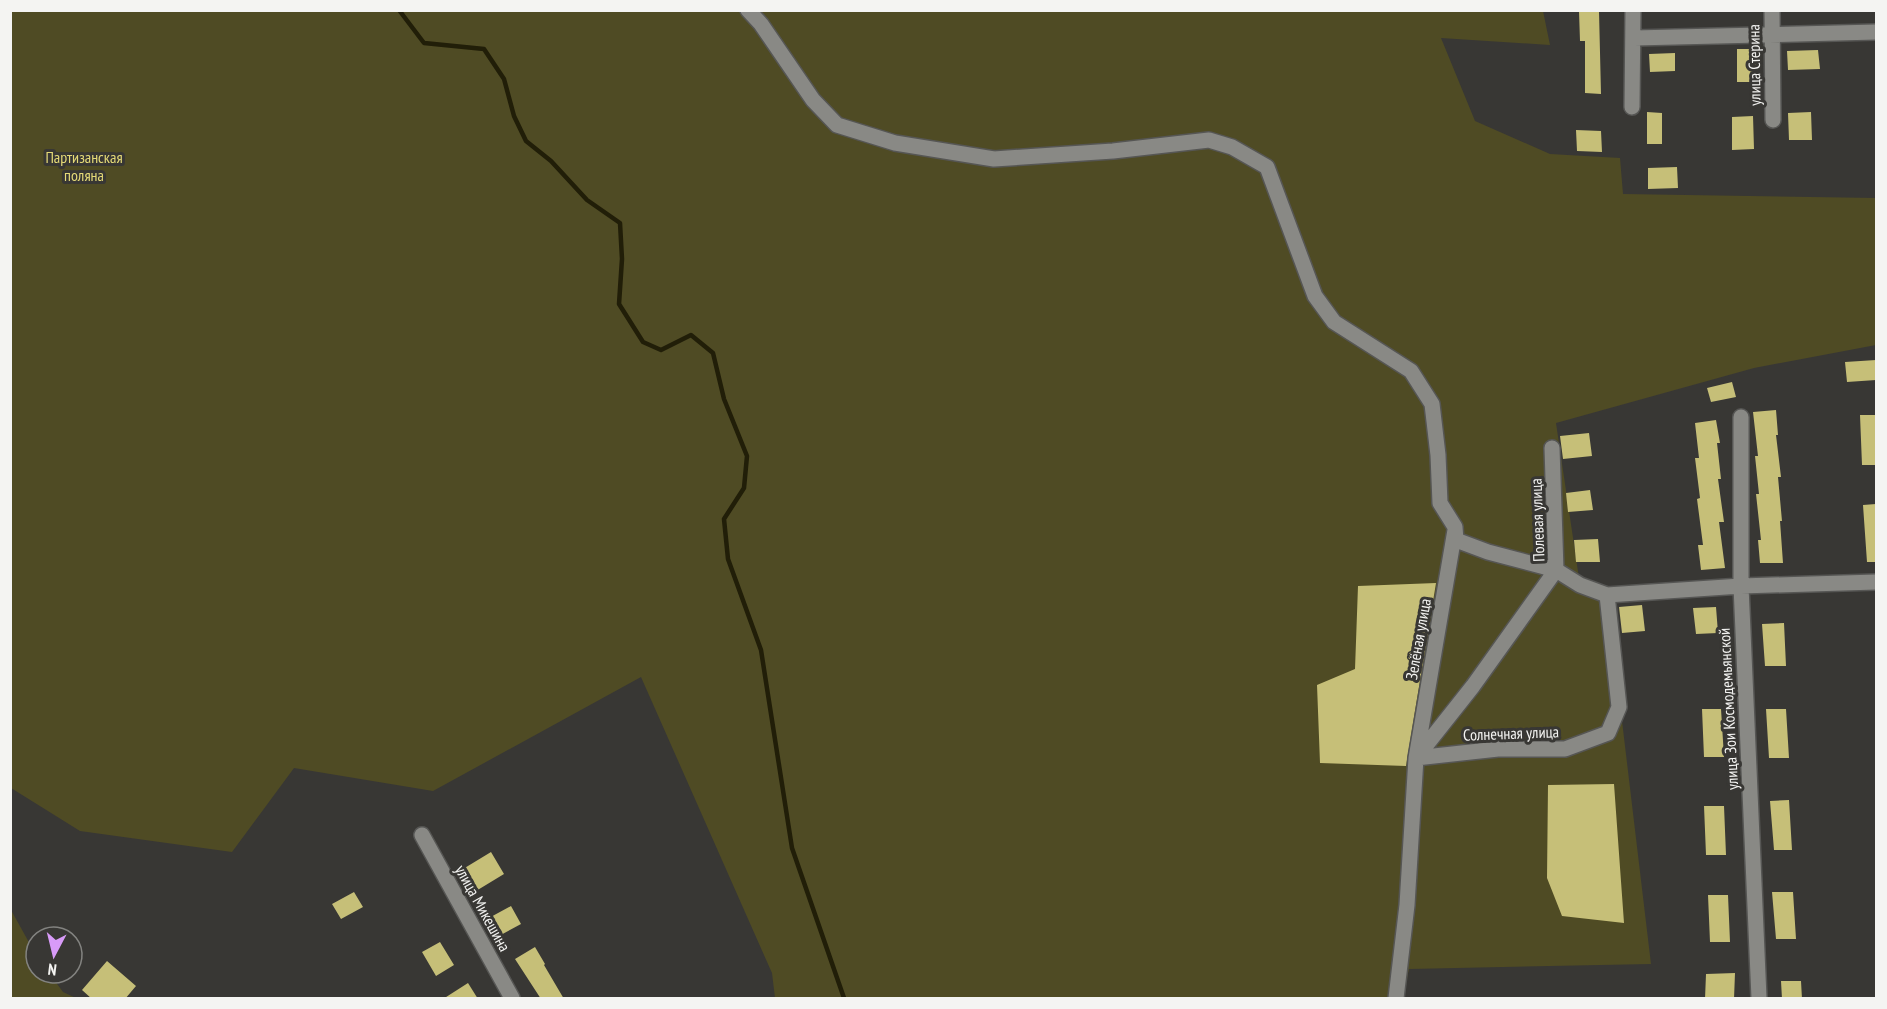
<svg xmlns="http://www.w3.org/2000/svg" width="1887" height="1009" viewBox="0 0 1887 1009" font-family="'PT Sans Narrow',sans-serif">
  <style>
    .green { fill: #4f4b24 }
    .lines { fill: none; stroke-linecap: round; stroke-linejoin: round }
    .stream { stroke: #211e08; stroke-width: 4.5 }
    .building { fill: #c6bf78 }
    .minor-casing { stroke: #565654; stroke-width: 18 }
    .minor { stroke: #898985; stroke-width: 15 }
    .labels { text-anchor: middle; stroke-width: 6; stroke-linejoin: round; paint-order: stroke }
    .street-label { font-size: 16px; fill: #f4f4f2; stroke: #383734 }
    .park-label { font-size: 16px; fill: #e5da77; stroke: #383734 }
  </style>
  <rect width="100%" height="100%" fill="#383734"/>
  <path class="green" d="M 10,11 L 1543,11 L 1550,45 L 1441,38 L 1475,121 L 1550,154 L 1620,158 L 1623,194 L 1876,198 L 1876,345 L 1754,368 L 1556,423 L 1580,585 L 1607,595 L 1651,964 L 1409,969 L 1403,998 L 775,998 L 772,973 L 641,677 L 433,791 L 294,768 L 232,852 L 80,831 L 11,788 Z
    M 11,910 L 36,955 L 36,973 L 49,973 L 63,992 L 76,998 L 11,998 Z"/>
  <g class="lines">
    <path class="stream" d="M 399,10 L 424,43 L 484,49 L 504,79 L 514,116 L 526,141 L 551,161 L 587,200 L 620,223 L 622,259 L 619,304 L 643,342 L 661,350 L 691,335 L 713,353 L 724,399 L 747,456 L 744,488 L 724,519 L 728,559 L 761,650 L 792,848 L 844,998"/>
  </g>
  <path class="building" d="M 1579,11 L 1599,11 L 1601,94 L 1585,93 L 1585,41 L 1580,41 Z
    M 1737,49 L 1756,49 L 1756,82 L 1737,82 Z
    M 1818,50 L 1820,69 L 1788,70 L 1787,51 Z
    M 1675,53 L 1675,71 L 1650,72 L 1649,54 Z
    M 1647,112 L 1662,113 L 1662,144 L 1647,144 Z
    M 1811,112 L 1812,140 L 1789,140 L 1788,113 Z
    M 1753,116 L 1754,149 L 1732,150 L 1732,117 Z
    M 1576,130 L 1601,131 L 1602,152 L 1577,151 Z
    M 1677,167 L 1678,188 L 1648,189 L 1648,168 Z
    M 1876,360 L 1876,380 L 1847,382 L 1845,362 Z
    M 1732,382 L 1736,397 L 1711,402 L 1707,388 Z
    M 1776,410 L 1778,435 L 1776,435 L 1781,477 L 1778,477 L 1782,521 L 1780,521 L 1783,563 L 1760,563 L 1758,540 L 1761,540 L 1756,494 L 1759,494 L 1755,456 L 1758,456 L 1753,412 Z
    M 1860,415 L 1876,415 L 1876,465 L 1862,465 Z
    M 1716,420 L 1720,443 L 1717,443 L 1721,479 L 1718,479 L 1724,522 L 1719,522 L 1725,568 L 1701,570 L 1698,545 L 1703,545 L 1697,499 L 1700,498 L 1695,458 L 1699,458 L 1695,423 Z
    M 1589,433 L 1592,456 L 1563,459 L 1560,436 Z
    M 1590,490 L 1593,510 L 1568,512 L 1566,493 Z
    M 1876,504 L 1876,562 L 1867,562 L 1863,505 Z
    M 1598,539 L 1600,562 L 1576,562 L 1574,540 Z
    M 1436,583 L 1406,766 L 1320,763 L 1317,685 L 1355,669 L 1358,586 Z
    M 1642,605 L 1645,631 L 1622,633 L 1619,607 Z
    M 1716,607 L 1718,633 L 1696,634 L 1693,608 Z
    M 1784,623 L 1786,666 L 1765,666 L 1762,624 Z
    M 1702,709 L 1721,709 L 1724,757 L 1704,757 Z
    M 1766,709 L 1786,709 L 1789,758 L 1769,758 Z
    M 1614,784 L 1624,923 L 1562,916 L 1547,878 L 1548,785 Z
    M 1789,800 L 1792,850 L 1774,850 L 1770,801 Z
    M 1704,806 L 1724,806 L 1726,855 L 1706,855 Z
    M 491,852 L 504,874 L 476,891 L 463,869 Z
    M 354,892 L 363,907 L 341,919 L 332,904 Z
    M 1772,892 L 1793,892 L 1796,939 L 1776,939 Z
    M 1708,895 L 1728,895 L 1730,942 L 1710,942 Z
    M 511,906 L 521,924 L 497,937 L 487,919 Z
    M 440,942 L 454,965 L 436,976 L 422,952 Z
    M 535,947 L 545,964 L 544,965 L 564,999 L 541,999 L 515,959 Z
    M 107,961 L 136,986 L 125,999 L 92,999 L 82,990 Z
    M 1735,973 L 1734,999 L 1705,999 L 1706,974 Z
    M 1781,981 L 1801,981 L 1802,999 L 1782,999 Z
    M 468,983 L 478,999 L 443,999 Z"/>
  <g class="lines">
    <g class="minor-casing">
      <path id="minor" d="M 748,10 L 761,24 L 813,100 L 837,125 L 895,143 L 994,159 L 1113,151 L 1209,140 L 1232,147 L 1267,167 L 1315,296 L 1334,322 L 1411,371 L 1432,404 L 1438,455 L 1440,503 L 1455,527 L 1456,540 L 1488,552 L 1556,570 L 1473,686 L 1416,758 L 1407,905 L 1396,998
        M 1772,10 L 1773,120
        M 1634,38 L 1876,32
        M 1632,107 L 1633,10
        M 1741,417 L 1741,586 L 1759,998
        M 1552,448 L 1556,570 L 1580,585 L 1607,595 L 1741,586 L 1876,582
        M 1455,530 L 1416,758 L 1498,749 L 1565,749 L 1608,733 L 1619,707 L 1607,595
        M 422,835 L 512,998"/>
    </g>
    <use href="#minor" class="minor"/>
  </g>
  <g class="labels">
    <g class="street-label">
      <text transform="translate(1754 65) rotate(-91)" y="6">улица Стерина</text>
      <text transform="translate(1537 520) rotate(-92)" y="6">Полевая улица</text>
      <text transform="translate(1418 639) rotate(-80)" y="6">Зелёная улица</text>
      <text transform="translate(1728 709) rotate(-93)" y="6">улица Зои Космодемьянской</text>
      <text transform="translate(1511 733) rotate(-2)" y="6">Солнечная улица</text>
      <text transform="translate(483 908) rotate(61)" y="6">улица Микешина</text>
    </g>
    <g class="park-label">
      <text x="84" y="163">Партизанская<tspan x="84" dy="18">поляна</tspan></text>
    </g>
  </g>
  <rect width="1887" height="1009" fill="none" stroke="#f4f4f2" stroke-width="24"/>
  <g transform="translate(54 955) rotate(187)"><circle r="28" fill="#383734" stroke="#838380" stroke-width="1.5"/>
  <path d="M0-4.5L10 22L0 15L-10 22Z" fill="#d89bf8"/>
  <text y="-9" font-size="16" font-weight="bold" text-anchor="middle" fill="#f4f4f2">N</text>
  </g>
</svg>
